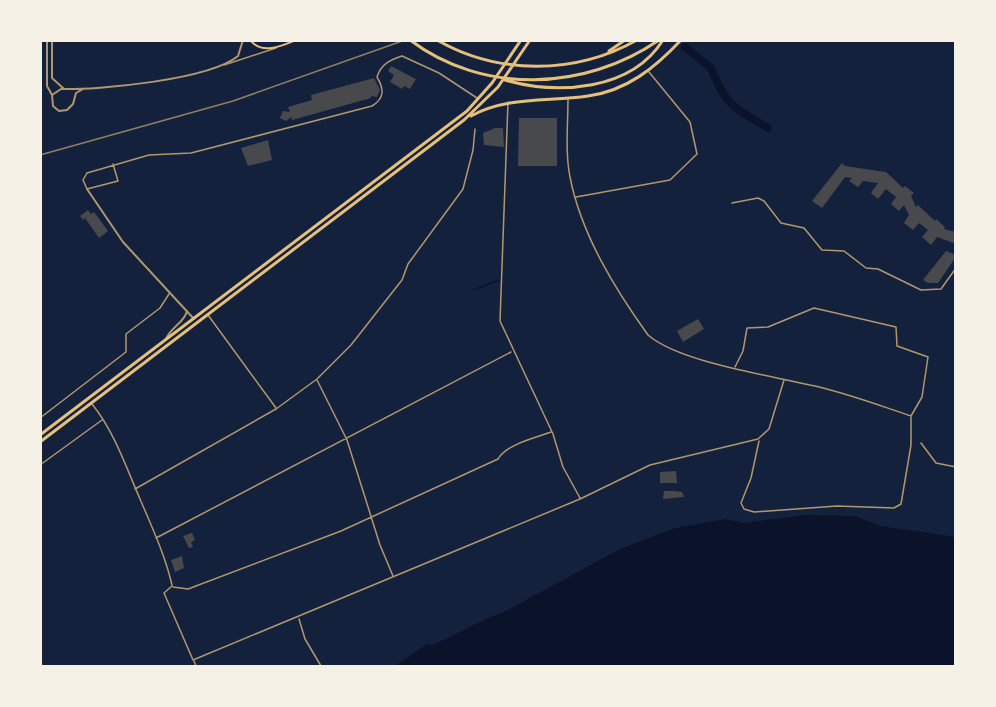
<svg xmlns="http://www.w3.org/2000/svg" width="996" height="707" viewBox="0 0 996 707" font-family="'PT Sans Narrow',sans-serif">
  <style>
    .water { fill: #0b132b }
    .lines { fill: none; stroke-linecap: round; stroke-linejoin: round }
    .stream { stroke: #0b132b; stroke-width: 1.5 }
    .river { stroke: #0b132b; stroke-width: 8 }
    .building { fill: #48494c }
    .minor { stroke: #b1986c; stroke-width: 1.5 }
    .tertiary { stroke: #b1986c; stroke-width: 2 }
    .secondary { stroke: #e5c07b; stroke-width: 2 }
    .primary { stroke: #e5c07b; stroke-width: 3 }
    .rail { stroke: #918062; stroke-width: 1.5 }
  </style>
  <rect width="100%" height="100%" fill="#14213d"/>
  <path class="water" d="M 806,515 L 855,516 L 881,526 L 955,537 L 955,666 L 395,666 L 427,644 L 432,645 C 457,635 477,621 502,613 L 620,549 L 675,528 L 725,519 L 743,523 Z"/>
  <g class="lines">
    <path class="stream" d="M 473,290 L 499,280"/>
    <path class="river" d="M 685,47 L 711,68 C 725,105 734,108 768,128"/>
  </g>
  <path class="building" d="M 391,66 L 416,79 L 410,89 L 404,86 L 402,89 L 390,82 L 394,75 L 388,71 Z
    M 374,78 L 380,90 L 377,97 L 371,96 L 371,98 L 292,120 L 291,117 L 286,121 L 280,118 L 283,111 L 290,112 L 288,107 L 312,100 L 311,95 Z
    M 519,118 L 557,118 L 557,166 L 518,166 Z
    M 495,128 L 503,128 L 504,147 L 484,145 L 483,133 Z
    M 268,140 L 272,160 L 248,166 L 241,148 Z
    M 842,163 L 845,166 L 886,172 L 903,188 L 905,186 L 914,193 L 911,196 L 916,207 L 918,205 L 935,221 L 936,219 L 945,227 L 944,229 L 956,232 L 956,244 L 937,237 L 931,245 L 922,237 L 928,230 L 919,223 L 913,230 L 904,223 L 909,215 L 904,205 L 899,211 L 891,204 L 896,197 L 886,189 L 878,199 L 871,193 L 878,183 L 863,181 L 858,187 L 849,181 L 852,178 L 845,177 L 822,208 L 812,201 Z
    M 88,210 L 91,214 L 94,212 L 108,231 L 99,238 L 85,218 L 83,220 L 80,216 Z
    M 946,251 L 956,255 L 953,261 L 938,283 L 928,283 L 923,280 Z
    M 698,319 L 704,329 L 683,342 L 677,331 Z
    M 676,471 L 677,483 L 660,483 L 660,472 Z
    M 674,491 L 682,492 L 684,497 L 663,499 L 664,491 Z
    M 192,533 L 195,540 L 191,542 L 193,547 L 189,548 L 183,536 Z
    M 182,556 L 184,568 L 175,572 L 171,560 Z"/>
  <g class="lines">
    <path class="minor" d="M 224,65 L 276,48
      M 568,98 C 568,124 565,152 570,177 C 581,234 615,289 648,335 C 679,362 768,375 810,385 C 844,392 878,405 911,416
      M 508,102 L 500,321 L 553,434 L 563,467 L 580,498
      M 113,164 L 118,181 L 87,189 L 83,180 L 87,173 L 149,155 L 191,153 L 372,106 C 385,98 384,89 377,77 C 381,64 390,60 402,56 L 439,73 L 477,98
      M 576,197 L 670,180 L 697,154 L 690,122 L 649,72
      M 732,203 L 758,198 L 764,201 L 781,223 L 804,228 L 822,250 L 844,251 L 866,268 L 878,269 L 921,290 L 941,289 L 956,268
      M 208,315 L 276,408
      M 735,367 L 743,351 L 747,328 L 768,327 L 814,308 L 896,327 L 897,346 L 928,357 L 922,397 L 911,416
      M 317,380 L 347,440 L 380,545 L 393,576
      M 92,404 C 114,431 126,467 140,499 C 152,527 165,555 172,585
      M 40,418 L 126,352 L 126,334 L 160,308 L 169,294
      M 759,441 L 751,478 L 741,503 L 744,509 L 754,512 L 837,506 L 894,508 L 901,504 L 911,445 L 911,417
      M 921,443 L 936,463 L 956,467
      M 40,465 L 102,420
      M 135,489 L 276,409 L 317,379 L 351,345 L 402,280 L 408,264 L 463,189 L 473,150 L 475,129
      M 156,538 L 511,352
      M 172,586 L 164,593 L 193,660 L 580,499 L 650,465 L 758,439 L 769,429 L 784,380
      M 173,587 L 188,589 L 341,531 L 498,459 C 507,444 535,438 551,432
      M 299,619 L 305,639 L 321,666
      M 194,661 L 196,666"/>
    <path class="tertiary" d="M 47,40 L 47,86 L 52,95
      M 52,40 L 52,78 L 63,88
      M 83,89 L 76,93 L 73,104 L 67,110 L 59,111 L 53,106 L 52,95 L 61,89 C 98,90 209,80 238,56 L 243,40
      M 87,189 L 123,242 L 194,319
      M 166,339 C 171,327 185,322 187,311"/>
    <path class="secondary" d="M 250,40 C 262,55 282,46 296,40"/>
    <path class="primary" d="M 410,40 C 483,95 585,91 659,40
      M 437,40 C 498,75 575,75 637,40
      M 609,51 L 625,40
      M 505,80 C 558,95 631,91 663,40
      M 471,116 C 508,96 548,102 588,96 C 626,91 655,68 681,40
      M 40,435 L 467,111 L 492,83 L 521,40
      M 40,442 L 464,120 L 498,87 L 530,40"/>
    <path class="rail" d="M 40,155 L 233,101 L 405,40"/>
  </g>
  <rect width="996" height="707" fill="none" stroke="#f6f1e7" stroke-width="84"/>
</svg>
